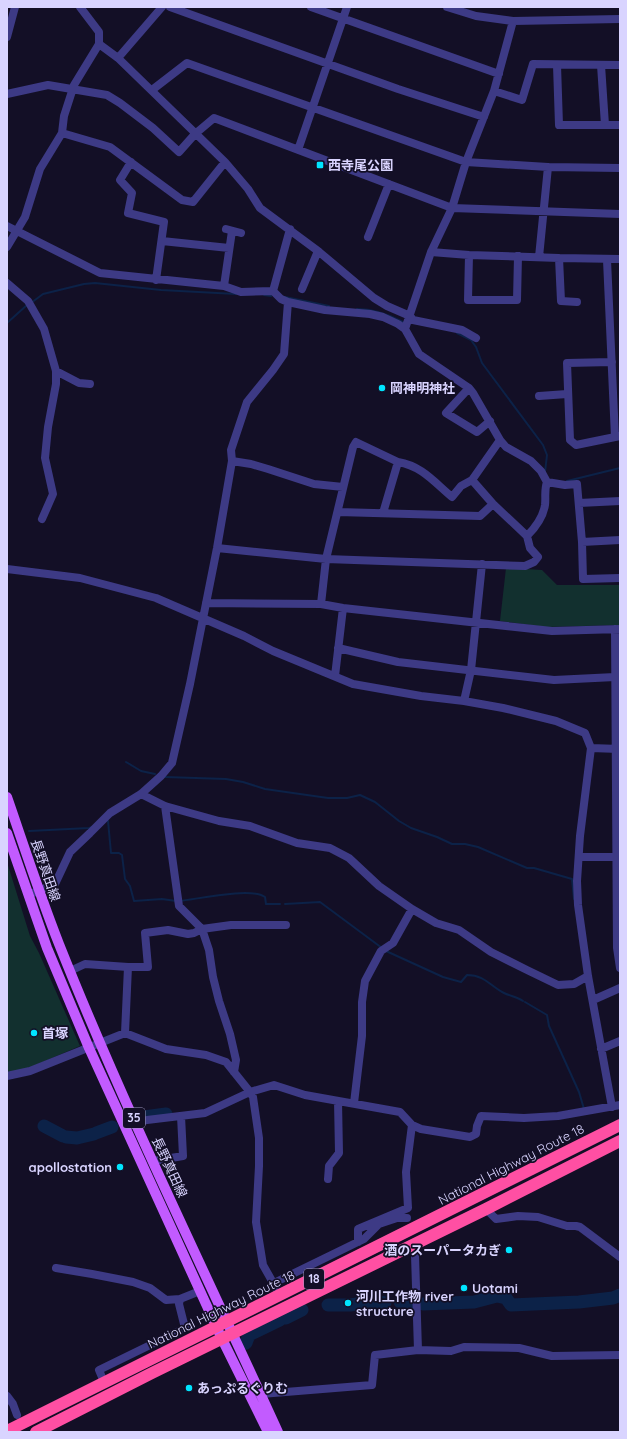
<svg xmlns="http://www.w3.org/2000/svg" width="627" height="1439" viewBox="0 0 627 1439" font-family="Quicksand,'Noto Sans JP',sans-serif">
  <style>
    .green { fill: #12302f }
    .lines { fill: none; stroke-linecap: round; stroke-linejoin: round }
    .stream { stroke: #0c2248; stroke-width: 2 }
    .river { stroke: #0c2248; stroke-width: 13 }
    .minor { stroke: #3d3a85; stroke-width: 8 }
    .major { stroke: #c25bff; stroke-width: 10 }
    .highway { stroke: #ff4fa3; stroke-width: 12 }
    .poi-dot { fill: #00e5ff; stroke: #130f26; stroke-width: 1.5 }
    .labels { text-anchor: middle; stroke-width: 3.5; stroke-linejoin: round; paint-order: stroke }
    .shield { fill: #130f26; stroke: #9e99be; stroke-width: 1 }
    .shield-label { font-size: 12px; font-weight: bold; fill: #d9d4ff }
    .poi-label { font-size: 13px; font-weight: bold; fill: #d9d4ff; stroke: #130f26; text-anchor: start }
    .street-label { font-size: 13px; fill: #d9d4ff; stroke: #130f26 }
  </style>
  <rect width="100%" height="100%" fill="#130f26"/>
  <path class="green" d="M 506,568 L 542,570 L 557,585 L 620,585 L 620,625 L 546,627 L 500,621 Z
    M 7,862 L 30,936 L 39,953 L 80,1046 L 24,1070 L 7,1073 Z"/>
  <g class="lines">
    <path class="stream" d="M 264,295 L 271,296
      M 285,297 L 329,306
      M 31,303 L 43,294 L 84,284 L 95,283 L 161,290 L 236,294
      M 357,309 C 374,309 388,314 403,322
      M 7,323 L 27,305
      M 457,333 L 471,340 L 476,347 L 482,363 L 543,445 L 547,455 L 545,472
      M 567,481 L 620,468
      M 126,762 L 141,771 L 155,774
      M 165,777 L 226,779 L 243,782 L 265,789 L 328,798 L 347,798 L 360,795 L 375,802 L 399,821 L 411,828 L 437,837 L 452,844 L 465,844 L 478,847 L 527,868 L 534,868 L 572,879 L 574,899
      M 108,821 L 111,853 L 119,853 L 122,855 L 125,879 L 130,886 L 134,901 L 162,899 L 176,901
      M 29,831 L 89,828 L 92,827
      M 180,901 C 198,899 251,887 265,897 L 266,904 L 280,904
      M 285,904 L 320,902 L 382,948
      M 386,951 L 443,977 L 461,982 L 467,975 C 485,975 490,986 504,993 C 510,996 517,997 523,1001
      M 525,1002 L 547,1015 L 549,1026 L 579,1092 L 584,1109"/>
    <path class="river" d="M 144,1117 L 166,1114
      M 44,1126 L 63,1136
      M 96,1133 L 112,1127
      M 66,1137 L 77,1138 L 94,1134
      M 379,1302 L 385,1303
      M 400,1302 L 416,1303
      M 423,1304 L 474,1302 L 497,1296 L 506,1298 L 511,1305 L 579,1302 L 613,1298 L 620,1295
      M 328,1305 L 348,1305
      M 350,1305 L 371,1302
      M 286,1318 L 302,1310
      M 246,1343 L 249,1335 L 280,1320"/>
    <path class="minor" d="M 80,7 L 99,32 L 99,44 L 118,58 L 225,162 L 248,189 L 260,208 L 318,251 L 374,298 L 387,306 L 410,316 L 413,320 L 462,330 L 476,338
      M 170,7 L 398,89 L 484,117
      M 311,7 L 499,74
      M 447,7 L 476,16 L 513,21 L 620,19
      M 7,37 L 15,7
      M 118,58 L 162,7
      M 557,65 L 559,125 L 620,125
      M 601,65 L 605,125
      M 152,90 L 187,63 L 466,162 L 548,167 L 620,168
      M 494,91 L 522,100 L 533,64 L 620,65
      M 7,94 L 48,85 L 107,95 L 120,103 L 153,128 L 179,152 L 195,134 L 214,118 L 452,208 L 620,214
      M 62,133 L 110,147 L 182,200 L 193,202 L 225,162
      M 298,150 L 347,7
      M 131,162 L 120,180 L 132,193 L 128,213 L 164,222 L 156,280
      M 7,226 L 100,273 L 224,286 L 241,292 L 273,291 L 281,299 L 288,302 L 325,310 L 370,314 L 383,317 L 398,324 L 405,329 L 431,252 L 452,208 L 466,162 L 494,91 L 513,21
      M 226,229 L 241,233
      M 368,237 L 389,184
      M 162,241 L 229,248
      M 7,247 L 25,217 L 40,169 L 62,133 L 64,116 L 74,85 L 99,44
      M 431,252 L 469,255 L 559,258 L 620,259
      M 469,255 L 468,300 L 517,300 L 518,256
      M 539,257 L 548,167
      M 559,258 L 561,301 L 577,302
      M 607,260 L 615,437
      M 7,283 L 28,301 L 44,329 L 56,371 L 56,384 L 48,427 L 45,458 L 53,494 L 42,519
      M 224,286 L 232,231
      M 302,289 L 318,251
      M 273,291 L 290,229
      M 612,362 L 567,363 L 570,440 L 576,445 L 620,436
      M 56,371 L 79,383 L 90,384
      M 469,388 L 446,413 L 477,432 L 490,421
      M 539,396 L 567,394
      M 232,461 L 231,450 L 247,402 L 273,370 L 284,354 L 288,302
      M 398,462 C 422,466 434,482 452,497 L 461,486 L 472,480 L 493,504 L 527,536
      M 472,480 L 500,440
      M 547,482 L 565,485 L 577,484 L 582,542 L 583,579 L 620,578
      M 579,503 L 620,501
      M 338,512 L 480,516 L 493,504
      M 582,542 L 620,540
      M 217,548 L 326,559 L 525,566 L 534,562 L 538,557 L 530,548 L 527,536 C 536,527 543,518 545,505 C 546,497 544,491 547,482 L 541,471 L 531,461 L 506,447 L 500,440 L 473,393 L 469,388 L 419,354 L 405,329
      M 7,569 L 80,578 L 156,598 L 244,636 L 273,651 L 353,684 L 421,696 L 464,701 L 503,708 L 556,721 L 585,733 L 591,748 L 580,836 L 577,881 L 578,905 L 588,976 L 612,1107
      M 206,603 L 321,604 L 343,608 L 552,631 L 620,629
      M 321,604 L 326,559 L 353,447 L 356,442 L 398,462 L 383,513
      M 615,629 L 617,948 L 620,968
      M 338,648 L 398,662 L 554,680 L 615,677
      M 335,676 L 343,608
      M 464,701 L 471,670 L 482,564
      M 591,748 L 619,749
      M 141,794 L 165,806 L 219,821 L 250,826 L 297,843 L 330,848 L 349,858 L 379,886 L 412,909 L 436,923 L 459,930 L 491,952 L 527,970 L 558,985 L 574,984 L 588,976
      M 165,806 L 179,906 L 202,929 L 209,950 L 213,977 L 219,1001 L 230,1034 L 236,1060 L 234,1072
      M 579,857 L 620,857
      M 28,895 L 55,884 L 70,852 L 90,833 L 110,813 L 141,794 L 161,776 L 172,763 L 190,684 L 217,548 L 232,461 L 251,464 L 268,469 L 314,484 L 343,487
      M 70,971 L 85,964 L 128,967 L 148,967 L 145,933 L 168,930 L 188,934 L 194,933 L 202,929 L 231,925 L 286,925
      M 593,1000 L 620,988
      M 125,1033 L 128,967
      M 601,1049 L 620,1041
      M 7,1076 L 30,1071 L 125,1033 L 166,1049 L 206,1055 L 226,1062 L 250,1092 L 253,1097 L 259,1138 L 259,1166 L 256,1222 L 263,1265 L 280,1295
      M 354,1103 L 362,1036 L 362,1002 L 365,981 L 381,951 L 393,943 L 412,909
      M 136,1123 L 147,1120 L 205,1113 L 250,1092 L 274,1085 L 305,1095 L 400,1112 L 412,1125 L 421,1129 L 470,1137 L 476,1134 L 477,1126 L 481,1116 L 524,1118 L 558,1116 L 620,1105
      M 153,1161 L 183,1156 L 181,1116
      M 328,1179 L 329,1166 L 339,1153 L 338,1101
      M 486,1209 L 496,1219 L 518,1216 L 538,1217 L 567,1226 L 576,1226 L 580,1227 L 620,1257
      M 358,1242 L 358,1229 L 408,1208 L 406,1172 L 412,1125
      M 415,1255 L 418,1350
      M 56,1268 L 92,1274 L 133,1282 L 150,1288 L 166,1300 L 180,1299
      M 274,1283 L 364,1239 L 379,1224 L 397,1218 L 407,1218
      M 104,1382 L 99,1370 L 185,1328 L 179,1304 L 180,1299 L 200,1291
      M 261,1394 L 372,1385 L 375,1355 L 418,1350 L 451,1351 L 464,1347 L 519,1348 L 552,1356 L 620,1355
      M 7,1396 L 13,1404 L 17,1415"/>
    <path class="major" d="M 7,797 C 24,846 40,896 59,944 C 125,1110 204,1270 278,1432
      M 7,833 L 47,948 L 89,1048 L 222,1339 L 268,1432"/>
    <path class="highway" d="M 7,1431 L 620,1125
      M 36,1432 L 152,1373 L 486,1209 L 620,1141"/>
  </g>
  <g class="poi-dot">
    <rect x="316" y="161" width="8" height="8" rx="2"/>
    <circle cx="382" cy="388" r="4"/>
    <circle cx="34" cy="1033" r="4"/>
    <circle cx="120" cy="1167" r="4"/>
    <circle cx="509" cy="1250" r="4"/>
    <circle cx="464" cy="1288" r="4"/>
    <circle cx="348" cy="1303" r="4"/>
    <circle cx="189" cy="1388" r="4"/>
  </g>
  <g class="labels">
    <g class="shield">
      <rect x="123" y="1108" width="22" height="20" rx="3"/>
      <rect x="304" y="1269" width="20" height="20" rx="3"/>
    </g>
    <g class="shield-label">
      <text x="134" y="1122">35</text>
      <text x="314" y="1283">18</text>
    </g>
    <g class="poi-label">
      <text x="328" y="170">西寺尾公園</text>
      <text x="390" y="393">岡神明神社</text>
      <text x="42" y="1038">首塚</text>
      <text x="112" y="1172" text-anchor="end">apollostation</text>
      <text x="501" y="1255" text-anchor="end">酒のスーパータカぎ</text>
      <text x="472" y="1293">Uotami</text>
      <text x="356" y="1301">河川工作物 river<tspan x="356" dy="15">structure</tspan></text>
      <text x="197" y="1393">あっぷるぐりむ</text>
    </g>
    <g class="street-label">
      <text transform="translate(46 870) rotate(71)" y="5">長野真田線</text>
      <text transform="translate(511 1164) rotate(-27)" y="5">National Highway Route 18</text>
      <text transform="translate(170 1167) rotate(65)" y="5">長野真田線</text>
      <text transform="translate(221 1309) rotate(-26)" y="5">National Highway Route 18</text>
    </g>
  </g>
  <rect width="627" height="1439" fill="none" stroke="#d9d4ff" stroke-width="16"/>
</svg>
